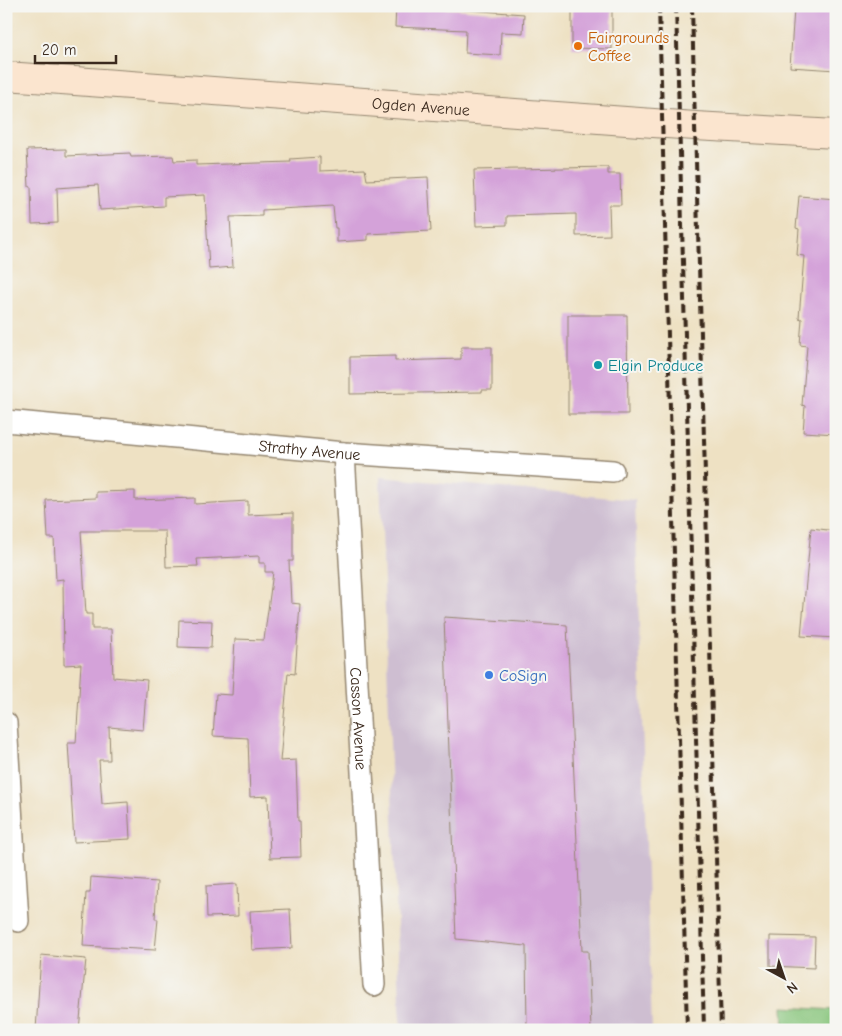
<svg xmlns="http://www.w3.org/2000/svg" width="842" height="1036" viewBox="0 0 842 1036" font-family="'Comic Neue',sans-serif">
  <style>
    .industrial { fill: #cebed1 }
    .green { fill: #87c57c; stroke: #61784d }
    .building { fill: #d4a2d9 }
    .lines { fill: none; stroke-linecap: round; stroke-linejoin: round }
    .street-casing { stroke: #948670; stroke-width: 24 }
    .secondary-casing { stroke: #948670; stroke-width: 30 }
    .street { stroke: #fff; stroke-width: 21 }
    .secondary { stroke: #fbe5cf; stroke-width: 28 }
    .rail { stroke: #3b2a1e; stroke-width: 4; stroke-dasharray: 8 4; stroke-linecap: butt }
    .food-dot { fill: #e8710a; stroke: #f6f6f2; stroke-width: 2 }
    .culture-dot { fill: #0f9aa8; stroke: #f6f6f2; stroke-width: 2 }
    .shop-dot { fill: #3f7fe0; stroke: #f6f6f2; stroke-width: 2 }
    .labels { text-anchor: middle; stroke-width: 4; stroke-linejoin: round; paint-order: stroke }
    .food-label { font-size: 16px; fill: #c56008; stroke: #f6f6f2; text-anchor: start }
    .street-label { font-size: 16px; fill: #3b2a1e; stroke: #f6f6f2 }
    .culture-label { font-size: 16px; fill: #0d838f; stroke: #f6f6f2; text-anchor: start }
    .shop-label { font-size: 16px; fill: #366cbe; stroke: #f6f6f2; text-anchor: start }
  </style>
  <rect width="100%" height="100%" fill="#f6f6f2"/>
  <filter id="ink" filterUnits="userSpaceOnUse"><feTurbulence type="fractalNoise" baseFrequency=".02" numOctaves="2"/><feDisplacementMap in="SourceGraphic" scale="10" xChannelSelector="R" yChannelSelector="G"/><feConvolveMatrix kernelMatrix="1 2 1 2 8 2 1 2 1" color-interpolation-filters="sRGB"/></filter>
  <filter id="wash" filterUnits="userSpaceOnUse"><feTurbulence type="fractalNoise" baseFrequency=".0096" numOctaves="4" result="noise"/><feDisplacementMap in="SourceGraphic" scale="20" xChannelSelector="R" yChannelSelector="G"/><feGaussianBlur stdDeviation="1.12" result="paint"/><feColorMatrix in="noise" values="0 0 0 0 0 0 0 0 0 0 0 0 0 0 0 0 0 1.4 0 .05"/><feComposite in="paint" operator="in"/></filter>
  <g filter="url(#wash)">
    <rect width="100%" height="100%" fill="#eee1c3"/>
    <path class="industrial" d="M 380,477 L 635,500 L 652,1030 L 401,1030 Z"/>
    <path class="green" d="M 783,1007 L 836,1010 L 836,1030 L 784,1030 Z"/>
    <g id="blocks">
      <path class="building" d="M 396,6 L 438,6 L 438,8 L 524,14 L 523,33 L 501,32 L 500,55 L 465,53 L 466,30 L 395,27 Z
        M 572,6 L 612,6 L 612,49 L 572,48 Z
        M 794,9 L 836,12 L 836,70 L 790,67 Z
        M 66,149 L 66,156 L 130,153 L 131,157 L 173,156 L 174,161 L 196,160 L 196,165 L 291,162 L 290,159 L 320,157 L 320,171 L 365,169 L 367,180 L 428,177 L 431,231 L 368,234 L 368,240 L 337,242 L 337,228 L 335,228 L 333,206 L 262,210 L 262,216 L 230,217 L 233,267 L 209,269 L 205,195 L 164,197 L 164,206 L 100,210 L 98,185 L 57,188 L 58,223 L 32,224 L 31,187 L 29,187 L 27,150 Z
        M 608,167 L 608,174 L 620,174 L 621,205 L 609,205 L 610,235 L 576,236 L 576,214 L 507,216 L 507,225 L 476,226 L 474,170 Z
        M 799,196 L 836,199 L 836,434 L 803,432 L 805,406 L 802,405 L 807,346 L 800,345 L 802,319 L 799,318 L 804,256 L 797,255 L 799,229 L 796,228 Z
        M 568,315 L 627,315 L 628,414 L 568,414 Z
        M 461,347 L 492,347 L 492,390 L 482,390 L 482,392 L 350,394 L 350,357 L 395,356 L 395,361 L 461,359 Z
        M 135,491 L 135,500 L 195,498 L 195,504 L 248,501 L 248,515 L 293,513 L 293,561 L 289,561 L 291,603 L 300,604 L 295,674 L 288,673 L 280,761 L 296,760 L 298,821 L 300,821 L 301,857 L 270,858 L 268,796 L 250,797 L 248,738 L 213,736 L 216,694 L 232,695 L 235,639 L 264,640 L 273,572 L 265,572 L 265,563 L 259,563 L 259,556 L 197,559 L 198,566 L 166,567 L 165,531 L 81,531 L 86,614 L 92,614 L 92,629 L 111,629 L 113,677 L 147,680 L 143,730 L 109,727 L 110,760 L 99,760 L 102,804 L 128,802 L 130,839 L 74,842 L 68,743 L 76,743 L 81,664 L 64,665 L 63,579 L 56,580 L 54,538 L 48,538 L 46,500 L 96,498 L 96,492 Z
        M 811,528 L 836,531 L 836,638 L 801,636 Z
        M 444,617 L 567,625 L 582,951 L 588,951 L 591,1030 L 527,1030 L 526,946 L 456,939 Z
        M 179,620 L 212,621 L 211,648 L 178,647 Z
        M 91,877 L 157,882 L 155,919 L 158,919 L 155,950 L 83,946 L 86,893 L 90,893 Z
        M 237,884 L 238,916 L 207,917 L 206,886 Z
        M 290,909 L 292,948 L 252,950 L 250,911 Z
        M 770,936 L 815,937 L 814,968 L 770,966 Z
        M 41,955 L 86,959 L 79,1030 L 36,1030 Z"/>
    </g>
  </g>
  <g filter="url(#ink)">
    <use href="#blocks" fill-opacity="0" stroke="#948670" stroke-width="1"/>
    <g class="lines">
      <g class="street-casing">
        <g id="street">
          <path id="s1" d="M 6,421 L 344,453 L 613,471"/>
          <path id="s2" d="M 344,453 L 374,985"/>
          <path d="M 6,723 L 18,921"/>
        </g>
      </g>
      <g class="secondary-casing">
        <g id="secondary">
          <path id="s3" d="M 6,76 L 695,126 L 836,134"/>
        </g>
      </g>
      <use href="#street" class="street"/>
      <use href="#secondary" class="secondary"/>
      <path class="rail" d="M 659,6 L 687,1030
        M 676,6 L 704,1030
        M 692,6 L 695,126 L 721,1030"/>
    </g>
  </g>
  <circle class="food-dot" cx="578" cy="46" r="5"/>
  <circle class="culture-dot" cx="598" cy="365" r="5"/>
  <circle class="shop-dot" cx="489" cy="675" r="5"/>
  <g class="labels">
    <g class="food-label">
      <text x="588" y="43">Fairgrounds<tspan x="588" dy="18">Coffee</tspan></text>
    </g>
    <g class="street-label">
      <text dy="6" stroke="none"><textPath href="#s3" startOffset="416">Ogden Avenue</textPath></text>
      <text dy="6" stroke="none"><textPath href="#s1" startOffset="305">Strathy Avenue</textPath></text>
      <text dy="6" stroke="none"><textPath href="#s2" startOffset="266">Casson Avenue</textPath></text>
    </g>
    <g class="culture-label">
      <text x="608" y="371">Elgin Produce</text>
    </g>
    <g class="shop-label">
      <text x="499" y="681">CoSign</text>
    </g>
  </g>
  <rect width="842" height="1036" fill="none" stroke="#f6f6f2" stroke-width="25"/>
  <g transform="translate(784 978) rotate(140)" stroke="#f6f6f2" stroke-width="4" paint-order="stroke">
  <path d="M0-4L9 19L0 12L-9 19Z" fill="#3b2a1e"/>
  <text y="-8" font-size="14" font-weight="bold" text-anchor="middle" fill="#3b2a1e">N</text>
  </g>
  <path d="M35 55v8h81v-8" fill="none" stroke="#3b2a1e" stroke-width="2.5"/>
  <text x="42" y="55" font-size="15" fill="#3b2a1e" stroke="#f6f6f2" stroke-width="4" paint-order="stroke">20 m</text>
</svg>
